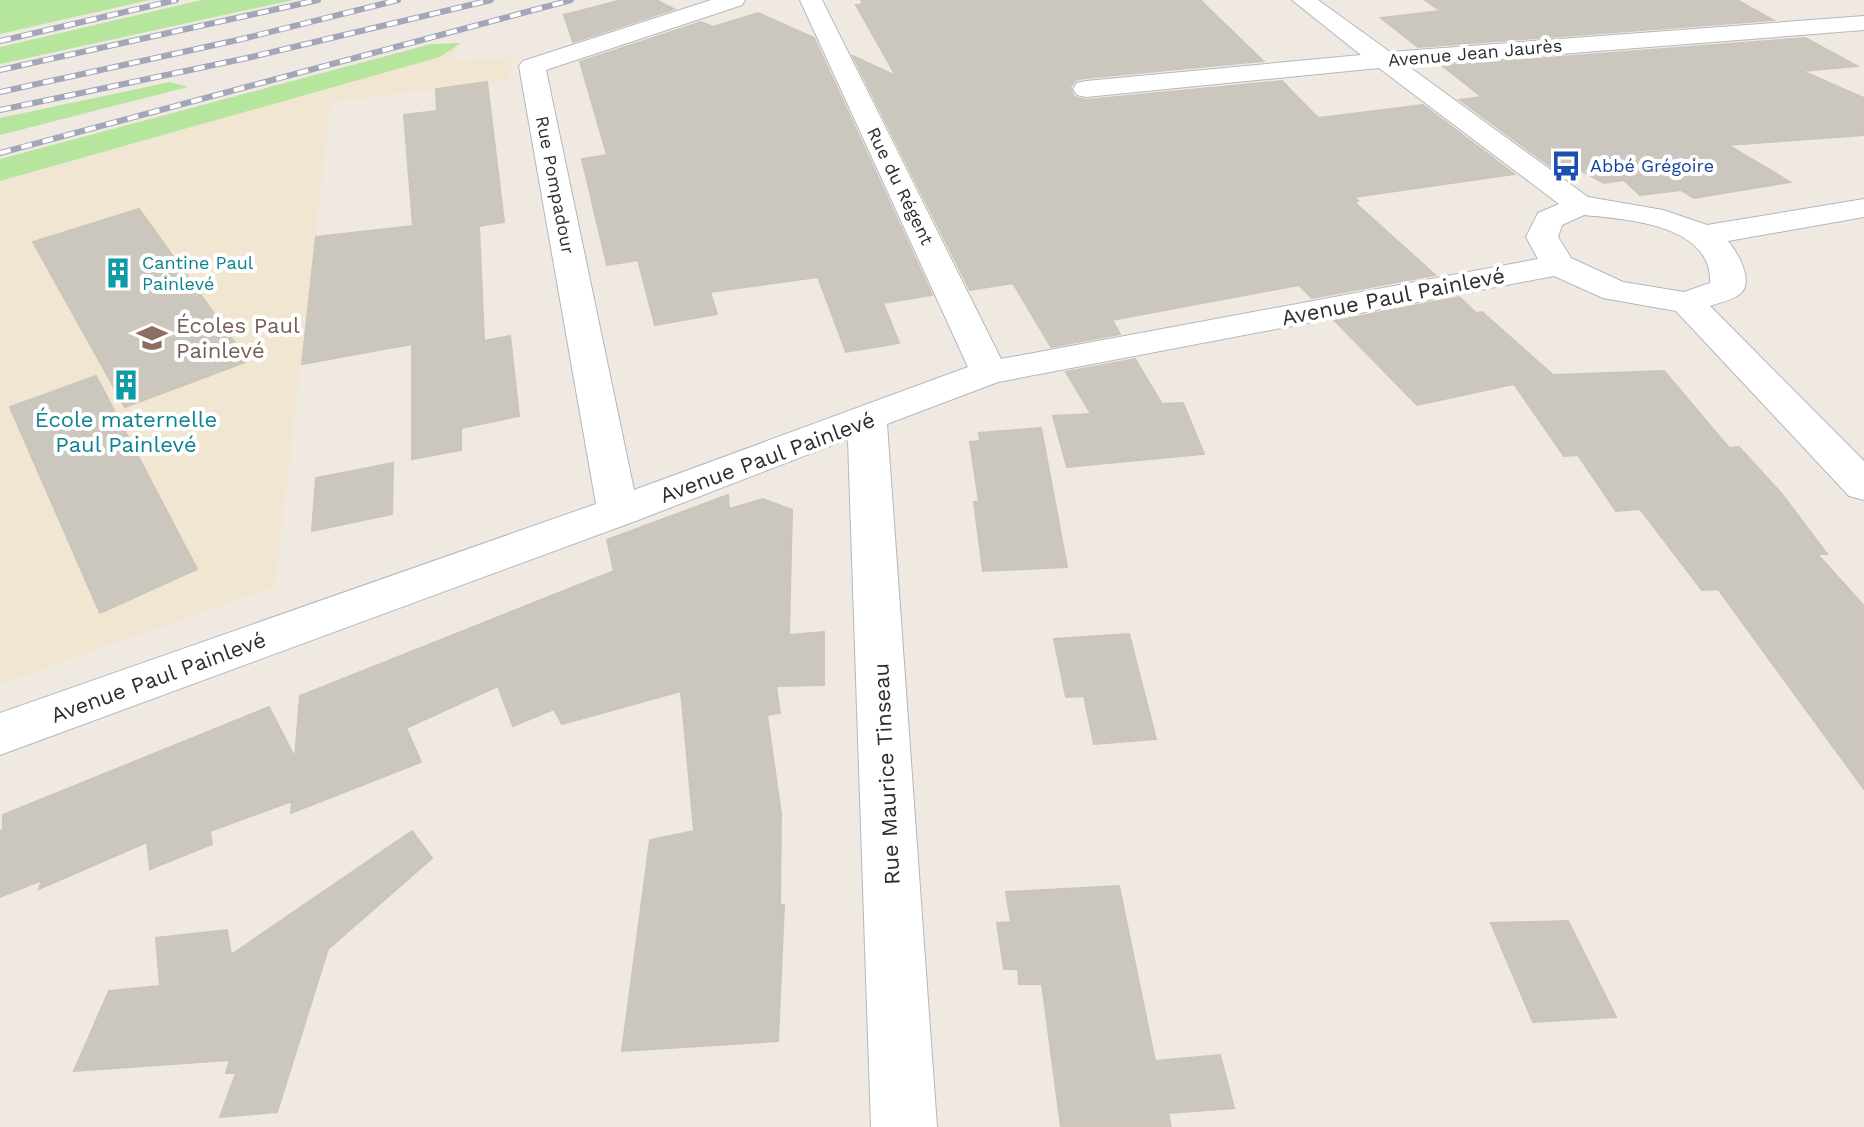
<svg xmlns="http://www.w3.org/2000/svg" width="1864" height="1127" viewBox="0 0 1864 1127" font-family="'Work Sans',sans-serif">
  <style>
    .education { fill: #f0e6d1 }
    .green { fill: #b6e59e }
    .building { fill: #cbc7bf; stroke: #cbc5ba; stroke-width: 2 }
    .lines { fill: none; stroke-linecap: round; stroke-linejoin: round }
    .minor-casing { stroke: #b4b7c1; stroke-width: 2 }
    .minor { fill: #fff; fill-rule: evenodd }
    .rail-casing { stroke: #a3a6b8; stroke-width: 6 }
    .rail { stroke: #fff; stroke-width: 4; stroke-dasharray: 11; stroke-linecap: butt }
    .labels { text-anchor: middle; stroke-width: 8; stroke-linejoin: round; paint-order: stroke }
    .far-street-label { font-size: 18px; fill: #2e2e2e; stroke: #fff }
    .far-transit-label { font-size: 18px; fill: #164399; stroke: #fff; text-anchor: start }
    .far-culture-label { font-size: 18px; fill: #0d838f; stroke: #fff; text-anchor: start }
    .street-label { font-size: 22px; fill: #2e2e2e; stroke: #fff }
    .education-label { font-size: 22px; fill: #785e54; stroke: #fff; text-anchor: start }
    .culture-label { font-size: 22px; fill: #0d838f; stroke: #fff }
  </style>
  <rect width="100%" height="100%" fill="#efe9e1"/>
  <path class="education" d="M 461,43 L 451,61 L 524,57 L 512,62 L 508,80 L 331,102 L 275,587 L 0,684 L 0,181 L 440,57 Z"/>
  <path class="green" d="M 0,0 L 149,0 L 0,34 Z
    M 202,0 L 293,0 L 0,64 L 0,47 Z
    M 461,43 L 440,57 L 0,181 L 0,159 L 431,44 Z
    M 170,82 L 188,87 L 0,135 L 0,118 Z"/>
  <path class="building" d="M 622,0 L 656,0 L 674,9 L 573,42 L 564,15 Z
    M 861,0 L 1200,0 L 1263,61 L 1085,78 L 1076,80 L 1070,87 L 1074,97 L 1086,100 L 1282,81 L 1318,118 L 1423,105 L 1514,174 L 1354,197 L 1358,201 L 1354,202 L 1435,275 L 1312,298 L 1299,285 L 1112,320 L 1120,334 L 1051,347 L 1013,283 L 970,290 L 853,56 L 896,76 L 856,5 L 863,4 Z
    M 1425,0 L 1737,0 L 1773,20 L 1418,47 L 1381,18 L 1441,11 Z
    M 758,13 L 814,38 L 932,295 L 883,303 L 899,343 L 846,352 L 818,277 L 710,292 L 717,314 L 655,325 L 638,260 L 607,265 L 582,159 L 607,155 L 580,62 L 701,22 L 713,27 Z
    M 1805,38 L 1857,66 L 1802,71 L 1864,98 L 1864,135 L 1728,145 L 1790,182 L 1694,198 L 1681,190 L 1640,195 L 1624,180 L 1604,183 L 1571,165 L 1553,168 L 1460,100 L 1482,97 L 1443,66 Z
    M 487,82 L 504,222 L 479,226 L 484,341 L 510,336 L 519,416 L 461,428 L 461,450 L 412,459 L 412,344 L 302,364 L 316,237 L 413,226 L 404,115 L 437,111 L 436,89 Z
    M 139,209 L 248,361 L 125,407 L 33,242 Z
    M 1459,297 L 1476,313 L 1482,312 L 1553,375 L 1664,371 L 1729,448 L 1739,447 L 1781,493 L 1827,554 L 1817,554 L 1864,606 L 1864,789 L 1718,589 L 1702,590 L 1640,509 L 1616,511 L 1578,455 L 1564,456 L 1514,384 L 1417,405 L 1335,321 Z
    M 1135,359 L 1162,404 L 1183,403 L 1204,454 L 1067,467 L 1053,416 L 1091,414 L 1066,372 Z
    M 96,376 L 197,569 L 100,613 L 10,407 Z
    M 1041,428 L 1067,567 L 983,571 L 974,502 L 979,502 L 970,442 L 980,441 L 979,433 Z
    M 393,463 L 392,514 L 312,531 L 316,478 Z
    M 728,495 L 729,509 L 763,499 L 792,510 L 789,635 L 824,632 L 824,685 L 776,686 L 780,713 L 767,715 L 781,814 L 780,905 L 784,905 L 778,1041 L 622,1051 L 650,840 L 694,831 L 681,691 L 562,724 L 554,709 L 513,726 L 498,686 L 406,728 L 421,762 L 291,813 L 292,801 L 210,831 L 212,844 L 150,869 L 147,842 L 39,889 L 42,880 L 0,897 L 0,831 L 3,830 L 3,815 L 269,707 L 295,758 L 300,696 L 614,571 L 607,540 Z
    M 1129,634 L 1156,739 L 1094,744 L 1084,696 L 1066,697 L 1054,639 Z
    M 412,831 L 432,858 L 328,949 L 277,1112 L 220,1117 L 236,1073 L 226,1073 L 230,1060 L 74,1071 L 109,991 L 160,986 L 156,938 L 227,930 L 231,955 Z
    M 1119,886 L 1155,1061 L 1220,1055 L 1234,1108 L 1168,1113 L 1171,1127 L 1061,1127 L 1042,984 L 1019,984 L 1018,969 L 1004,969 L 997,923 L 1011,922 L 1006,892 Z
    M 1568,921 L 1616,1017 L 1533,1022 L 1491,923 Z"/>
  <g class="lines">
    <g class="minor-casing">
      <path id="minor" d="M 711,0 L 745,0 L 742,5 L 546,70 L 634,490 L 968,367 L 800,0 L 822,0 L 1001,359 L 1538,259 L 1526,237 L 1538,213 L 1559,204 L 1379,68 L 1086,97 L 1077,95 L 1073,89 L 1077,83 L 1086,81 L 1361,55 L 1292,0 L 1318,0 L 1390,52 L 1864,16 L 1864,30 L 1408,66 L 1588,197 L 1663,210 L 1707,225 L 1864,199 L 1864,217 L 1728,241 C 1737,252 1755,281 1740,294 C 1733,300 1718,303 1710,306 L 1864,461 L 1864,500 L 1849,496 L 1676,311 L 1603,298 L 1554,276 L 998,382 L 887,424 L 937,1127 L 871,1127 L 848,439 L 633,522 L 0,755 L 0,713 L 596,504 L 519,66 L 523,61 ZM 1584,215 C 1627,219 1713,225 1710,283 L 1684,292 L 1623,282 L 1571,258 L 1558,237 L 1562,225 Z"/>
    </g>
    <use href="#minor" class="minor"/>
    <g class="rail-casing">
      <path id="rail" d="M 0,41 L 176,0
        M 0,70 L 318,0
        M 0,92 L 242,39 L 398,0
        M 0,110 L 247,58 L 491,0
        M 0,153 L 571,0"/>
    </g>
    <use href="#rail" class="rail"/>
  </g>
  <defs>
    <g id="bus-bare" transform="scale(2.4)"><path d="M-5-6H5V4H4V6H2V4H-2V6H-4V4H-5ZM-3.5-4V0h7V-4ZM-3.5 1.2v1.5H-2V1.2ZM2 1.2v1.5H3.5V1.2Z" fill="#1a4fb4" stroke="#fff" stroke-width="2.5" paint-order="stroke"/></g>
    <g id="building-bare" transform="scale(2.4)"><path d="M-4-6H4V6H1V3H-1V6H-4ZM-2.5-4.3h1.7v1.8h-1.7ZM.8-4.3h1.7v1.8H.8ZM-2.5-1h1.7V.8h-1.7ZM.8-1h1.7V.8H.8Z" fill="#0f9aa8" stroke="#fff" stroke-width="2.5" paint-order="stroke"/></g>
    <g id="school-bare" transform="scale(2.4)"><path d="M0-5L7-2L0 1L-7-2ZM-4 1L0 2.5L4 1V4Q0 6-4 4Z" fill="#8d6e63" stroke="#fff" stroke-width="2.5" paint-order="stroke"/></g>
  </defs>
  <g fill-rule="evenodd">
    <use href="#bus-bare" x="1566" y="166"/>
    <use href="#building-bare" x="118" y="273"/>
    <use href="#school-bare" x="152" y="338"/>
    <use href="#building-bare" x="126" y="385"/>
  </g>
  <g class="labels">
    <g class="far-street-label">
      <text transform="translate(1475 53) rotate(-5)" y="6">Avenue Jean Jaurès</text>
      <text transform="translate(555 185) rotate(79)" y="6">Rue Pompadour</text>
      <text transform="translate(900 186) rotate(64)" y="6">Rue du Régent</text>
    </g>
    <g class="far-transit-label">
      <text x="1590" y="172">Abbé Grégoire</text>
    </g>
    <g class="far-culture-label">
      <text x="142" y="269">Cantine Paul<tspan x="142" dy="21">Painlevé</tspan></text>
    </g>
    <g class="street-label">
      <text transform="translate(1393 296) rotate(-11)" y="8">Avenue Paul Painlevé</text>
      <text transform="translate(767 457) rotate(-20)" y="8">Avenue Paul Painlevé</text>
      <text transform="translate(158 677) rotate(-20)" y="8">Avenue Paul Painlevé</text>
      <text transform="translate(886 774) rotate(-93)" y="8">Rue Maurice Tinseau</text>
    </g>
    <g class="education-label">
      <text x="176" y="333">Écoles Paul<tspan x="176" dy="25">Painlevé</tspan></text>
    </g>
    <g class="culture-label">
      <text x="126" y="427">École maternelle<tspan x="126" dy="25">Paul Painlevé</tspan></text>
    </g>
  </g>
</svg>
